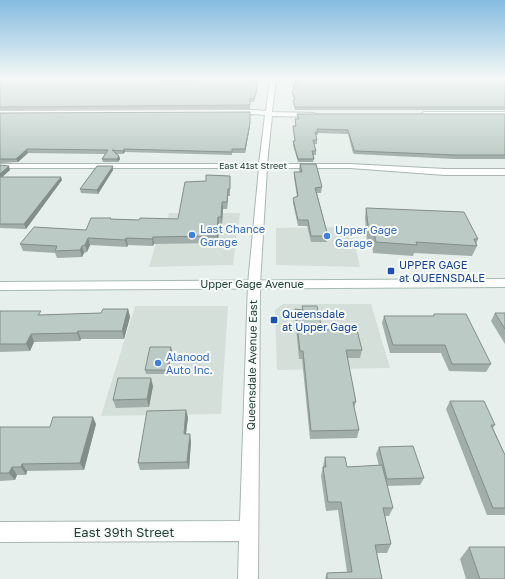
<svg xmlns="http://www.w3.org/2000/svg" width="505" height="579" viewBox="0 0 505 579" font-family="'Golos Text',sans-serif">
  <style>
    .built { fill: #d4dfda }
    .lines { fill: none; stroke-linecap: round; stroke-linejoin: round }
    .street-casing { stroke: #a8b8b2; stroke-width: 2 }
    .secondary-casing { stroke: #a4bbb3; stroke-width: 2 }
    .street { fill: #fff; fill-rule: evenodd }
    .secondary { fill: #fff; fill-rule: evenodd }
    .wall { fill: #a1aea9 }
    .shaded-wall { fill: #838d89 }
    .building { fill: #bbcac4; stroke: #838d89 }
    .shop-dot { fill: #3f7fe0; stroke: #f7fbf9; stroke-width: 1.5 }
    .transit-dot { fill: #1a4fb4; stroke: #f7fbf9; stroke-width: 1.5 }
    .labels { text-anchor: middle; stroke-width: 4; stroke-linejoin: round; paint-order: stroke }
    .far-street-label { font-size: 9px; fill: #24423a; stroke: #f7fbf9 }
    .shop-label { font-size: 11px; fill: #366cbe; stroke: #f7fbf9; text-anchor: start }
    .transit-label { font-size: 11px; fill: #164399; stroke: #f7fbf9; text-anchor: start }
    .street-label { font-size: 11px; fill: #24423a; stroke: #f7fbf9 }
    .near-street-label { font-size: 13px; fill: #24423a; stroke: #f7fbf9 }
  </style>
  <rect width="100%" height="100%" fill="#e6efeb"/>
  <path class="built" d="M 169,213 L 240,213 L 233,265 L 149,267 L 162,223 L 167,222 Z
    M 351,227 L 360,267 L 276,265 L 276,228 Z
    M 283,304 L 371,304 L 390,368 L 277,370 L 275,310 Z
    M 135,306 L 228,306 L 221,414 L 101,416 Z"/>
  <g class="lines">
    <g class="street-casing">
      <path id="street" d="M 270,79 L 276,79 L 272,112 L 314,113 L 317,115 L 314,117 L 272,116 L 267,164 L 350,164 L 445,169 L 505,169 L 505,175 L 445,175 L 350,168 L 267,168 L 260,284 L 258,579 L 238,579 L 239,541 L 0,542 L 0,522 L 240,521 L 248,284 L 259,168 L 0,168 L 0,164 L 259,164 L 265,115 L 254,114 L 0,115 L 0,111 L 254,110 L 266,111 Z
        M 424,112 L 505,112 L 505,116 L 422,115 L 421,114 Z"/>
    </g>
    <g class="secondary-casing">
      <path id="secondary" d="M 505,279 L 505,287 L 0,290 L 0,282 Z"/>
    </g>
    <use href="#street" class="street"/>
    <use href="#secondary" class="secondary"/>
  </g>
  <path class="wall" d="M 0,79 L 162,79 L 162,80 L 257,92 L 254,102 L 250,102 L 250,109 L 0,110 Z
    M 295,79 L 505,79 L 505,110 L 295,110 L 293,103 L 293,100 L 294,100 L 292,93 L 292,90 L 294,90 L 293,84 L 295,84 Z
    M 0,113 L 250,126 L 245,153 L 232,153 L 232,155 L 125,152 L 123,154 L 117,154 L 119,156 L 120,159 L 118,162 L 103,162 L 102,159 L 105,154 L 28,153 L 18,162 L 0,163 Z
    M 297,114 L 505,114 L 505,159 L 455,159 L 355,154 L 353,153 L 348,134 L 318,133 L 318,135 L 316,135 L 317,140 L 317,144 L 314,144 L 316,151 L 316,155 L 313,155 L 314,159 L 313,162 L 298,162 L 293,145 L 293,141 L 295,141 L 293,126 L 295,126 L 295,119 L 298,119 Z
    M 300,164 L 322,187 L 321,193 L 317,193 L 328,236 L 327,242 L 311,242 L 307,226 L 298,226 L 293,203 L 293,198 L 297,197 L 294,177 L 294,172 L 300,172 L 299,170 Z
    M 0,165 L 10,170 L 2,177 L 62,180 L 26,229 L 0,228 Z
    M 113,170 L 98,194 L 81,193 L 80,189 Z
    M 230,176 L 230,196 L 228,196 L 227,209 L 223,209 L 222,224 L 219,224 L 218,243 L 154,244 L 153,246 L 128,245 L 127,247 L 90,245 L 87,252 L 84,253 L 82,257 L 57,258 L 55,253 L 23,251 L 20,244 L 86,230 L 111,219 L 139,220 L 178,219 L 206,181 Z
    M 366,208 L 478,239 L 476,245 L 477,246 L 472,256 L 414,253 L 413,256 L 373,253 L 372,244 L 367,243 L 365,218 Z
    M 302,306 L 322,330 L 362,350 L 360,358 L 347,358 L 356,402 L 354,408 L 359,430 L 357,438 L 310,439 L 302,359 L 299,359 L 295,317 L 295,309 L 302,310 Z
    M 128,309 L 130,317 L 124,339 L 81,339 L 80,341 L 34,342 L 30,351 L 0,352 L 0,311 L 42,315 L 101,313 Z
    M 495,313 L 505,313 L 505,344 L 491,321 Z
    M 434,314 L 491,364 L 486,372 L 449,371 L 441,353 L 390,353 L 382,323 L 384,316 L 433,316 Z
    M 172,351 L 168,374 L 146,374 L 145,370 Z
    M 153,386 L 149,407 L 116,408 L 113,400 Z
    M 450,401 L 495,425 L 493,428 L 505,455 L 505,515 L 487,515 L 446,409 Z
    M 188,417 L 186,434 L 191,441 L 189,469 L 140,470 L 138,463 Z
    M 96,424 L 84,470 L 27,471 L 26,475 L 17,475 L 15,480 L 0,481 L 0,427 L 50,427 Z
    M 379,447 L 424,478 L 420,485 L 387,486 L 393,508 L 389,516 L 385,516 L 391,544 L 387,553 L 377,553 L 382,579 L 325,579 L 327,573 L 347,572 L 338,510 L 326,511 L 321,476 L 325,457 L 347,467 L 379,466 L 376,454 Z
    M 469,547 L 505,579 L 466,579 L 460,559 Z"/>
  <path class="shaded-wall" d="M 250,112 L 250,126 L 245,153 L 245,149 Z
    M 27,149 L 28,153 L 18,162 L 16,159 Z
    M 124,149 L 125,152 L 123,154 L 123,151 Z
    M 119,156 L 120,159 L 118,162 L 117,159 Z
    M 9,166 L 10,170 L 0,179 L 0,174 Z
    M 113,166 L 113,170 L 98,194 L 97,190 Z
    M 61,177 L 62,180 L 26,229 L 24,224 Z
    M 228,189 L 228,196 L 227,209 L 227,202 Z
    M 222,202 L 223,209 L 222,224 L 221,217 Z
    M 218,217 L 219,224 L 218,243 L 217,236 Z
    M 153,237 L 154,244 L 153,246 L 152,239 Z
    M 88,238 L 90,245 L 87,252 L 85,245 Z
    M 126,238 L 128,245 L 127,247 L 125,240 Z
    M 82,246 L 84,253 L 82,257 L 80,250 Z
    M 128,309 L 130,317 L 124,339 L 122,331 Z
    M 78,331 L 81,339 L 80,341 L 77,333 Z
    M 31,334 L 34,342 L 30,351 L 26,344 Z
    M 171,347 L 172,351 L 168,374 L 167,370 Z
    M 151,378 L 153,386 L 149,407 L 147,399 Z
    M 186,410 L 188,417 L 185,441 L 184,434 Z
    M 93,417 L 96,424 L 84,470 L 80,463 Z
    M 190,434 L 191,441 L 189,469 L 187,462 Z
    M 22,464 L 27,471 L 26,475 L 21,467 Z
    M 12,467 L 17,475 L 15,480 L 9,473 Z"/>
  <path class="building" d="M 0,79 L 161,79 L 160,80 L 193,81 L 199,79 L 256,79 L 257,89 L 254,99 L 250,98 L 250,105 L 0,107 Z
    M 295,79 L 505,79 L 505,107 L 295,107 L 293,100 L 295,100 L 292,90 L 295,89 L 293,84 L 297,84 Z
    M 250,112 L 250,123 L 245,149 L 232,149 L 232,152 L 124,149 L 123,151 L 112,150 L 119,156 L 117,159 L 102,159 L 108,150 L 27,149 L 16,159 L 0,159 L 0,113 Z
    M 297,114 L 505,114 L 505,155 L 456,155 L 356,151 L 354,150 L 348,130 L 317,129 L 318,132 L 315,132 L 317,140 L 313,140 L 316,151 L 312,151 L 314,159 L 298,159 L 293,141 L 295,141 L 293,126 L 296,126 L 295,119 L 299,119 Z
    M 300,164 L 316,164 L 322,187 L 315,188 L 328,236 L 311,236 L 308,220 L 298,220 L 293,198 L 298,196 L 294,172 L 302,172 Z
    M 0,165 L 9,166 L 0,174 Z
    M 97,166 L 113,166 L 97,190 L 80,189 Z
    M 206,175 L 230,176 L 230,189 L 228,189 L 227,202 L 222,202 L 221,217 L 218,217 L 217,236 L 153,237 L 152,239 L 126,238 L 125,240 L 88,238 L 85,245 L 82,246 L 80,250 L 55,251 L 57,246 L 20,244 L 34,227 L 86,230 L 91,218 L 111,218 L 110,219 L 139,220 L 140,218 L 178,219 L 185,182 L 206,181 Z
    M 0,177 L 61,177 L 24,224 L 0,224 Z
    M 366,208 L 464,212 L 478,239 L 474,239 L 477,246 L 416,242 L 417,245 L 376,242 L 374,233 L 369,233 Z
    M 302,306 L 317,306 L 322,330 L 357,330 L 362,350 L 346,350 L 356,402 L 353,402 L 359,430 L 311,431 L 303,351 L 300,351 L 295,309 L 303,310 Z
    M 103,309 L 128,309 L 122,331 L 78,331 L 77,333 L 31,334 L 26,344 L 0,344 L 0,311 L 41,311 L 38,315 L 101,313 Z
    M 495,313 L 505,313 L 505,329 Z
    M 434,314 L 466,314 L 491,364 L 452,364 L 445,345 L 393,345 L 384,316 L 434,316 Z
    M 150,347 L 171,347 L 167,370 L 145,370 Z
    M 118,378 L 151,378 L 147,399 L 113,400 Z
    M 450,401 L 484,401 L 495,425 L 491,425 L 505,455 L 505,508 L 493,508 Z
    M 186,410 L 184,434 L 190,434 L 187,462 L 138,463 L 147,411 Z
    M 53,417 L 93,417 L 80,463 L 22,464 L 21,467 L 12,467 L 9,473 L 0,473 L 0,427 L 50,427 Z
    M 413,446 L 424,478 L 387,479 L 379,447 Z
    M 325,457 L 345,457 L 347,467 L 382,465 L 393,508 L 383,508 L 391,544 L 375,545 L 382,579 L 327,579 L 327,573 L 352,572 L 341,502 L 328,502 L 323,467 L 326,467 Z
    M 469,547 L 505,547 L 505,579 L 480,579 Z"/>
  <linearGradient id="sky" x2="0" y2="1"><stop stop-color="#84bce0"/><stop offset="0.49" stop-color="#f4f8f6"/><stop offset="1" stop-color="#f4f8f6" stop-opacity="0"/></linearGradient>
  <rect width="505" height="160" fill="url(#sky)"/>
  <g class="shop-dot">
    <circle cx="192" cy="235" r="4"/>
    <circle cx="327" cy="236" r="4"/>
    <circle cx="158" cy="363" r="4"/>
  </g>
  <g class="transit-dot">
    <rect x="387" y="267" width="8" height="8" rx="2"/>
    <rect x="270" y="316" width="8" height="8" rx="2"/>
  </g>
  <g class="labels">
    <g class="far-street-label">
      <text x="253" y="169">East 41st Street</text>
    </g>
    <g class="shop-label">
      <text x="200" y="233">Last Chance<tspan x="200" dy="13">Garage</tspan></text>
      <text x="335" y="234">Upper Gage<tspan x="335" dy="13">Garage</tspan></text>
      <text x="166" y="361">Alanood<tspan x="166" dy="13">Auto Inc.</tspan></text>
    </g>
    <g class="transit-label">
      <text x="399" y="269">UPPER GAGE<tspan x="399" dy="13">at QUEENSDALE</tspan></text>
      <text x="282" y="318">Queensdale<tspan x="282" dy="13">at Upper Gage</tspan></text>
    </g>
    <g class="street-label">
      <text x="252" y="288">Upper Gage Avenue</text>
      <text transform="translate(252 365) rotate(-89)" y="4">Queensdale Avenue East</text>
    </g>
    <g class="near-street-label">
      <text x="124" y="537">East 39th Street</text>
    </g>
  </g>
</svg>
